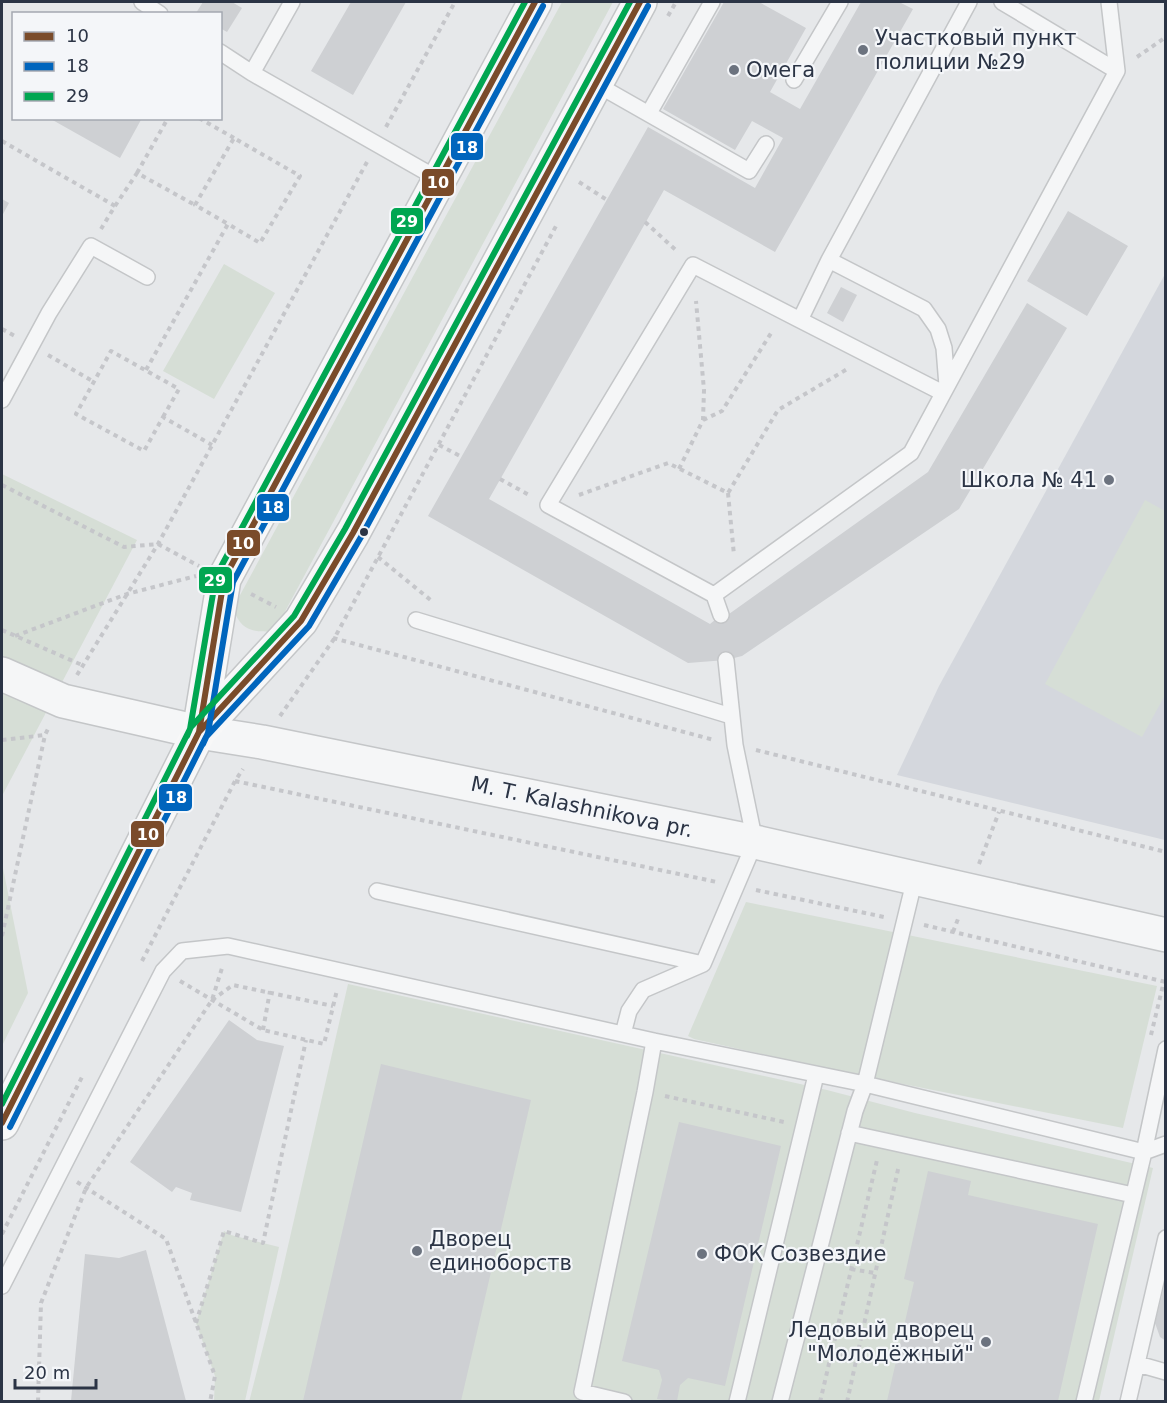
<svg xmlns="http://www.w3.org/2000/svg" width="1167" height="1403" viewBox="0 0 1167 1403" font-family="'DejaVu Sans',sans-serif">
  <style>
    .built { fill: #d4d7dd }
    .green { fill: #d6ded6 }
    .building { fill: #ced0d3 }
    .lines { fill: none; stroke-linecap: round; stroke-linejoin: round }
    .service-casing { stroke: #c4c6c8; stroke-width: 18 }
    .tertiary-casing { stroke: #c4c6c8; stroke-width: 36 }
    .secondary-casing { stroke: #c4c6c8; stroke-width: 36 }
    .path { stroke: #c5c6ca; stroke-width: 4; stroke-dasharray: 4.5 4.5; stroke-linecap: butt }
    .service { stroke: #f5f6f7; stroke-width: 15 }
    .tertiary { stroke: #f5f6f7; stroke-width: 33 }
    .secondary { stroke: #f8f8f8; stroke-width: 33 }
    .bus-1-casing { stroke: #f4f6f9; stroke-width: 10 }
    .bus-2-casing { stroke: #f4f6f9; stroke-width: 10 }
    .bus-3-casing { stroke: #f4f6f9; stroke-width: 10 }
    .bus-1 { stroke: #7a4b2a; stroke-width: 6 }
    .bus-2 { stroke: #0065bd; stroke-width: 6 }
    .bus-3 { stroke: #00a651; stroke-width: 6 }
    .poi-dot { fill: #6c737f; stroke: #f4f6f9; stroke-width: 2 }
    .bus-dot { fill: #2b3445; stroke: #f4f6f9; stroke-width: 2 }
    .labels { text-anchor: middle; stroke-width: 4.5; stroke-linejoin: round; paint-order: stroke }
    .poi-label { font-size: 21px; fill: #2b3445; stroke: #f4f6f9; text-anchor: start }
    .street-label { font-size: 21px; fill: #2b3445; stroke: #f4f6f9 }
    .line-badge { stroke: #f4f6f9; stroke-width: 2 }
    .badge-label { font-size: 16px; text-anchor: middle; font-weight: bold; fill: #fff }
  </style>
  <rect width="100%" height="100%" fill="#e6e8ea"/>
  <path class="built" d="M 1165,274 L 1165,840 L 897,775 L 939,686 Z"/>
  <path class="green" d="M 562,2 L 613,2 L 274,632 C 252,632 241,631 233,608 Z
    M 224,264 L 275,293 L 214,399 L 163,371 Z
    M 2,474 L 137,540 L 2,796 Z
    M 1145,500 L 1165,511 L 1165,695 L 1142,737 L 1045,684 Z
    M 2,863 L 28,993 L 2,1046 Z
    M 746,902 L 1157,986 L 1123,1128 L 838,1071 L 694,1039 L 688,1036 Z
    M 348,984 L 827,1090 L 915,1113 L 1153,1168 L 1099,1401 L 249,1402 L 280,1281 Z
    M 224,1231 L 231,1235 L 279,1247 L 245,1401 L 214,1401 L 215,1376 L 196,1323 Z"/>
  <path class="building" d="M 203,2 L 232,2 L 242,8 L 227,32 L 220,28 L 220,14 L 196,13 Z
    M 351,2 L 406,2 L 353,95 L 311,71 Z
    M 724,2 L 759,2 L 806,28 L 770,92 L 800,109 L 861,2 L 899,2 L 913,9 L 775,252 L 664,190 L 489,499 L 710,624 L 721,615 L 729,614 L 928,472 L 1027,303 L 1067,328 L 959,509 L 742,656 L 726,660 L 688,663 L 428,516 L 648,127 L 755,188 L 783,138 L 752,121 L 735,150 L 663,109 Z
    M 49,118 L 142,118 L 120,158 Z
    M 2,199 L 9,203 L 2,216 Z
    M 1068,211 L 1128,246 L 1087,316 L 1027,281 Z
    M 841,287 L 857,295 L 843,322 L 827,313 Z
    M 229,1020 L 257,1040 L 284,1046 L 241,1212 L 190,1200 L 192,1193 L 176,1187 L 172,1192 L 130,1162 Z
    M 381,1064 L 531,1100 L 461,1401 L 303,1401 Z
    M 679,1122 L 781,1146 L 725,1386 L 688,1378 L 680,1385 L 677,1401 L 670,1401 L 657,1399 L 662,1380 L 659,1370 L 622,1361 Z
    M 928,1171 L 971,1181 L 968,1195 L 1098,1224 L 1058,1401 L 887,1401 L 914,1282 L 904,1279 Z
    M 146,1250 L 186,1401 L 71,1401 L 85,1254 L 119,1258 Z
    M 1166,1279 L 1166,1341 L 1160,1337 L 1155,1323 Z"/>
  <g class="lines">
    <g class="service-casing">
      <path id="service" d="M 142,2 L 160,14
        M 1002,2 L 1117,71 L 1109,2
        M 220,52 L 252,73 L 440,180
        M 252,73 L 292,2
        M 794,80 L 840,2
        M 596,84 L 749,171 L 766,144
        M 649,113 L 712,2
        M 829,260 L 924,309 L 938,329 L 944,348 L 947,386
        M 800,320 L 943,393
        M 2,400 L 49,313 L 91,246 L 147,277
        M 714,595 L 911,453 L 1117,71
        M 721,615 L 714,595 L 548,505 L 693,265 L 800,320 L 829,260 L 969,2
        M 416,620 L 731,716
        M 377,891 L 703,964 L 755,842 L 735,745 L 726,660
        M 623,1034 L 629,1011 L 643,990 L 703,964
        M 849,1133 L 1133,1195
        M 2,1286 L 163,971 L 182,951 L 228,946 L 654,1041
        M 1138,1364 L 1166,1372
        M 624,1402 L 582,1392 L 645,1092 L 654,1041 L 865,1084 L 1144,1152 L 1166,1144
        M 737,1402 L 816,1075
        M 780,1402 L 855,1111 L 865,1084 L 915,878
        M 1084,1402 L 1144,1152 L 1166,1049
        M 1128,1402 L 1166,1238"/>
    </g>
    <g class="tertiary-casing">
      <path id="tertiary" d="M 2,674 L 63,701 L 199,732 L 262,742 L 755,842 L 1166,935"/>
    </g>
    <g class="secondary-casing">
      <path id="secondary" d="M 199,732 L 224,579 L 535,2
        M 2,1123 L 199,732 L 301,621 L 353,533 L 640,2"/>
    </g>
    <path class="path" d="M 668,16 L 676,2
      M 1137,57 L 1166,37
      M 199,118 L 234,138
      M 386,127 L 455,2
      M 2,141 L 115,206 L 101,229
      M 137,173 L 168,118
      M 579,182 L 607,200
      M 115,206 L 137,173 L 195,205
      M 645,222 L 678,252
      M 2,329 L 15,336
      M 48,355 L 94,382
      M 146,370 L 228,224 L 260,243 L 300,176 L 234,138 L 195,205 L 228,224
      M 163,417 L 179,389 L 111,351 L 76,414 L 144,451 L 163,417 L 212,445
      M 703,420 L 722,411 L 773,330
      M 439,445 L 462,457
      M 679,469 L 703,420 L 704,390 L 696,301
      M 500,479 L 531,496
      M 2,485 L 124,547 L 158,544 L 199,566
      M 728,493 L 734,555
      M 579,495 L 668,463 L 728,493 L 778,410 L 849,368
      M 378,557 L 433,602
      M 251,594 L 276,607
      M 2,630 L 82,665
      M 15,636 L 127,594 L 196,576
      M 333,638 L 714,740
      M 77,675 L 158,544 L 367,162
      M 280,716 L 334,639 L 556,226
      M 2,740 L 45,735
      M 756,750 L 1166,852
      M 235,781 L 717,882
      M 979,864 L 999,812
      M 756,890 L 884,917
      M 924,925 L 1166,982
      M 953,932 L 958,919
      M 2,936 L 45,735 L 49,727
      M 142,961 L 235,781 L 243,769
      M 180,981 L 263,1030 L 324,1044 L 337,990
      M 212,1000 L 233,985 L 333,1006
      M 263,1030 L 270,991
      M 1151,1035 L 1164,981
      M 665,1096 L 784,1122
      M 77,1182 L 166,1239 L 215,1376 L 210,1402
      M 2,1234 L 82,1077
      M 851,1269 L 875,1273
      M 196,1323 L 224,1231 L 263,1243 L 306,1040
      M 831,1352 L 857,1357
      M 38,1402 L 41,1303 L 86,1188 L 212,1000 L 222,968
      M 820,1402 L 877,1160
      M 847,1402 L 899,1165"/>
    <use href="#service" class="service"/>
    <use href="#tertiary" class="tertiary"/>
    <use href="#secondary" class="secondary"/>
    <g class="bus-1-casing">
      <path id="bus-1" d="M 195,740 L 199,732 L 224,579 L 535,2
        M 2,1123 L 199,732 L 301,621 L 353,533 L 640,2"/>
    </g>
    <g class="bus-2-casing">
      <path id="bus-2" d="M 203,744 L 208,733 L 233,582 L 543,6
        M 10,1127 L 206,737 L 309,626 L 361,537 L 648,6"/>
    </g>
    <g class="bus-3-casing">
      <path id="bus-3" d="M 187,736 L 190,729 L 216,576 L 525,2
        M 2,1104 L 191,727 L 294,616 L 345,529 L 630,2"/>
    </g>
    <use href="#bus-1" class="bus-1"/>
    <use href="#bus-2" class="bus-2"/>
    <use href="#bus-3" class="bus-3"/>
  </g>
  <g class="poi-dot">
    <circle cx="863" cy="50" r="6"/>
    <circle cx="734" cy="70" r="6"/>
    <circle cx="1109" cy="480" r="6"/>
    <circle cx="417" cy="1251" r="6"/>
    <circle cx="702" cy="1254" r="6"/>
    <circle cx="986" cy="1342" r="6"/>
  </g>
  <circle class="bus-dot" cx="364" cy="532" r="5"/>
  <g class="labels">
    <g class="poi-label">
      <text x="875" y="45">Участковый пункт<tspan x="875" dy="24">полиции №29</tspan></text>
      <text x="746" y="77">Омега</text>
      <text x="1097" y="487" text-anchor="end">Школа № 41</text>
      <text x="429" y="1246">Дворец<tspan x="429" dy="24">единоборств</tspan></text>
      <text x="714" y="1261">ФОК Созвездие</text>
      <text x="974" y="1337" text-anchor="end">Ледовый дворец<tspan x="974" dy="24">"Молодёжный"</tspan></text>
    </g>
    <g class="street-label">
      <text transform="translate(582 807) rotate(12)" y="7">M. T. Kalashnikova pr.</text>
    </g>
  </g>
  <g class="line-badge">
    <rect x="450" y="132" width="34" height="29" rx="6" fill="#0065bd"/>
    <rect x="421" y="168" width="34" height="29" rx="6" fill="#7a4b2a"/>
    <rect x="390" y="207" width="34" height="28" rx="6" fill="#00a651"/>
    <rect x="256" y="493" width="34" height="29" rx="6" fill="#0065bd"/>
    <rect x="226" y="529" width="35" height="28" rx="6" fill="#7a4b2a"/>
    <rect x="198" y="566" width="35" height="28" rx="6" fill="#00a651"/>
    <rect x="158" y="783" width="35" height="29" rx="6" fill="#0065bd"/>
    <rect x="130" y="820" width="35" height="28" rx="6" fill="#7a4b2a"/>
  </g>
  <g class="badge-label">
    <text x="467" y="153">18</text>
    <text x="438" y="188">10</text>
    <text x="407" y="227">29</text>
    <text x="273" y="513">18</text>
    <text x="243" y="549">10</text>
    <text x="215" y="586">29</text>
    <text x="176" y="803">18</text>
    <text x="148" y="840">10</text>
  </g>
  <rect width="1167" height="1403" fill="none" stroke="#2b3445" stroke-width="6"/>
  <rect x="12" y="12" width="210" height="108" fill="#f4f6f9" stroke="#a4a8b1" stroke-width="1.5"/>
  <rect x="24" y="32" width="30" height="9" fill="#7a4b2a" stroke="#a4a8b1" stroke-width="1.5"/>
  <text x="66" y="42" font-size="18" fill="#2b3445">10</text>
  <rect x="24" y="62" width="30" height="9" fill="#0065bd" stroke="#a4a8b1" stroke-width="1.5"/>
  <text x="66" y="72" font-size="18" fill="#2b3445">18</text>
  <rect x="24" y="92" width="30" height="9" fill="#00a651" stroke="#a4a8b1" stroke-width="1.5"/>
  <text x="66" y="102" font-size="18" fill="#2b3445">29</text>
  <path d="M15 1379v9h81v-9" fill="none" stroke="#2b3445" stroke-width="3"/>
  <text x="24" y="1379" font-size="18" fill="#2b3445" stroke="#f4f6f9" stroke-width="4.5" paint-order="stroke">20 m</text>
</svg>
